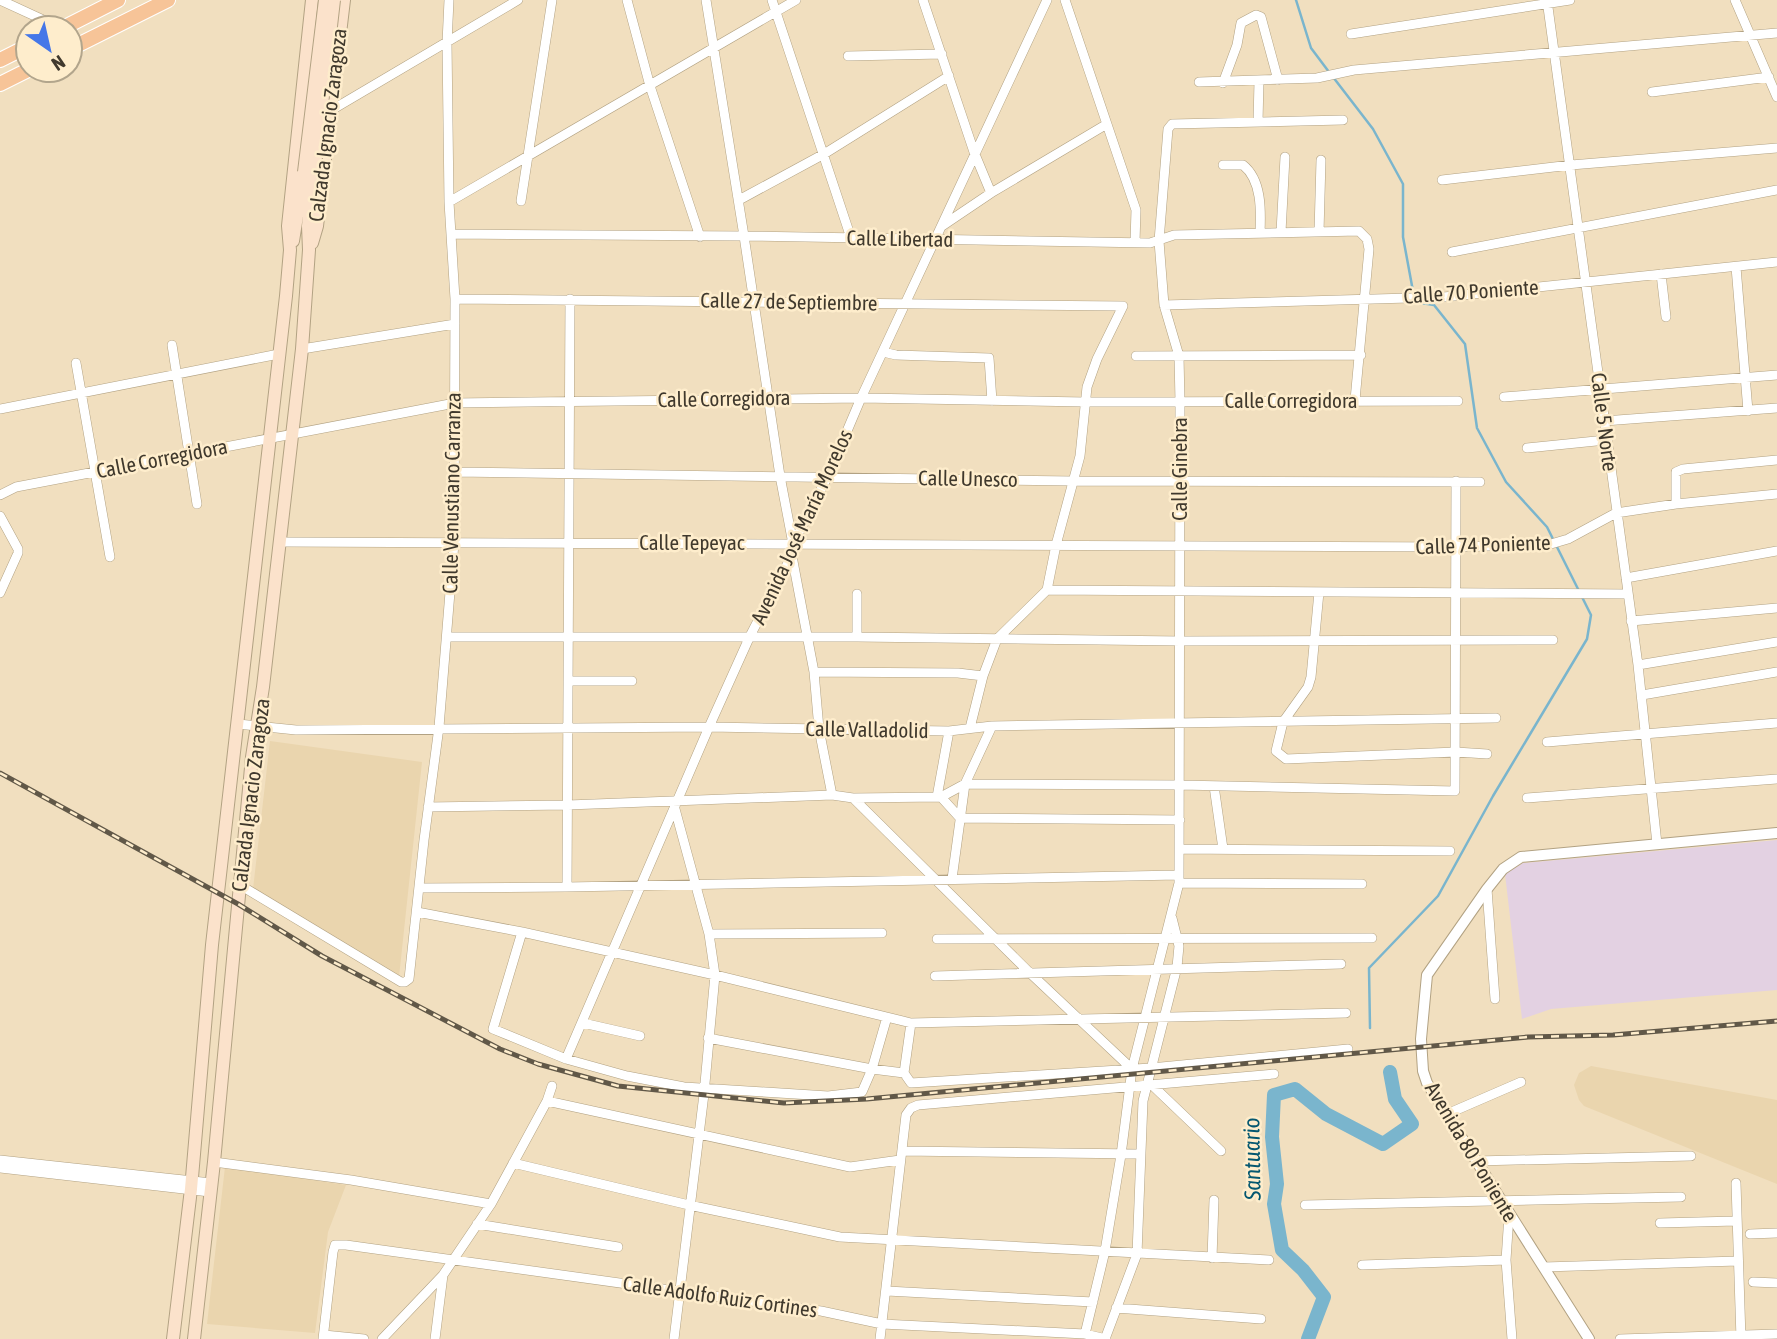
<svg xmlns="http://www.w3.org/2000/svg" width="1777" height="1339" viewBox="0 0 1777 1339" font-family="'Asap Condensed',sans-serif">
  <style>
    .built { fill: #ead5ae }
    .industrial { fill: #e3d1e2 }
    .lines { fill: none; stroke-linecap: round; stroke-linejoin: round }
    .stream { stroke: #7ab5cd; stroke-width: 2.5 }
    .river { stroke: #7ab5cd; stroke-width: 14 }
    .minor-casing { stroke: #b2a283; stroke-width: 10 }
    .tertiary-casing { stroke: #b2a283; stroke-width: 12 }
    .secondary-casing { stroke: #b2a283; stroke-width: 14 }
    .primary-casing { stroke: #fff; stroke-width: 16 }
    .minor { stroke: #fff; stroke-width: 9 }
    .tertiary { stroke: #fff; stroke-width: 10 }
    .secondary { stroke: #fbe2cb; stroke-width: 12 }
    .primary { stroke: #f7c498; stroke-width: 14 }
    .rail-casing { stroke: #615848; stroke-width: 5 }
    .rail { stroke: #feedcc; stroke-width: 2.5; stroke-dasharray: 8; stroke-linecap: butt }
    .secondary-bridge-casing { stroke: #b2a283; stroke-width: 14; stroke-linecap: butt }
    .secondary-bridge { stroke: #fbe2cb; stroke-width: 12 }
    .labels { text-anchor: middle; stroke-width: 5; stroke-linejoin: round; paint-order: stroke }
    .street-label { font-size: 21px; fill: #40392d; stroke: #feedcc }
    .water-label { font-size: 23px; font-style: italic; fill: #045770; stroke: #feedcc }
  </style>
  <rect width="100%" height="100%" fill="#f1dfbf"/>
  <path class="built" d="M 270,741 L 422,762 L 399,977 L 253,889 Z
    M 1591,1066 L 1777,1100 L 1777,1184 L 1584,1106 L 1579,1100 L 1574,1085 L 1579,1073 Z
    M 225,1167 L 346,1185 L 328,1232 L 315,1333 L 207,1324 Z"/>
  <path class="industrial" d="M 1777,840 L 1777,990 L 1551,1009 L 1522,1019 L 1505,874 L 1523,863 Z"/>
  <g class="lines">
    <path class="stream" d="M 1296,0 L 1311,48 L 1329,72
      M 1333,77 L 1373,129 L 1403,184 L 1403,237 L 1415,302 L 1434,305 L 1465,344 L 1477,428 L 1506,482 L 1547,527 L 1591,615 L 1587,639 L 1493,796 L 1438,896 L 1369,968 L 1370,1028"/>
    <path class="river" d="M 1308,1339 L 1324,1297 L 1303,1270 L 1282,1250 L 1274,1204 L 1277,1184 L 1272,1137 L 1274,1095 L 1295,1089 L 1326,1114 L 1383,1144 L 1412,1124 L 1395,1099 L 1390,1072"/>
    <g class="minor-casing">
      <path id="minor" d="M 0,0 L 50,23
        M 627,0 L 650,86 L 700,237
        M 706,0 L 744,236 L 780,476 L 793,544
        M 772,0 L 851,238
        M 923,0 L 974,152 L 991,193
        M 1065,0 L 1136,210 L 1135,242
        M 1547,0 L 1638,665 L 1657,844
        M 1735,0 L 1777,97
        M 1351,34 L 1570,0
        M 848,56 L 942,54
        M 1199,82 L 1317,78 L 1354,70 L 1777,33
        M 1223,83 L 1237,45 L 1241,23 L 1256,15 L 1261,17 L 1278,80
        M 1652,92 L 1769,77
        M 330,111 L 518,0
        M 1258,122 L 1259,81
        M 1223,165 L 1243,165 C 1262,180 1261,211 1260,233
        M 1442,180 L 1571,165 L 1777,148
        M 739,200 L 824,154 L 949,76
        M 521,201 L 552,0
        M 449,202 L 796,0
        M 942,226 L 991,193 L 1107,124
        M 1281,232 L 1285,157
        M 1319,232 L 1321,160
        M 451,234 L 744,236 L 1150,243 L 1174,235 L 1359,231 L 1367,239 L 1369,249 L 1355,400
        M 1452,252 L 1777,190
        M 1736,267 L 1748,411
        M 1661,274 L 1666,317
        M 455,299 L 1123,306 L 1097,359 L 1087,387 L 1080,456 L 1056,545 L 1047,590 L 997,639 L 983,676 L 970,728
        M 1164,305 L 1444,297 L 1777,262
        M 172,345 L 197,504
        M 302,349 L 455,324
        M 883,352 L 896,355 L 989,358 L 992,401
        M 1136,356 L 1361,355
        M 76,363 L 110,557
        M 1504,397 L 1777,375
        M 0,409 L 279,354
        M 1604,421 L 1777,408
        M 1527,448 L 1606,440
        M 455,472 L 1073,481 L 1480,482
        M 0,495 L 16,487 L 455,403 L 861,398 L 1085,402 L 1458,401
        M 1676,504 L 1676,472 L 1683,469 L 1777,460
        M 0,516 L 18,549 L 18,553 L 0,593
        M 279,542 L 1456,547 L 1551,544 L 1568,539 L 1616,513 L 1676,504 L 1777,494
        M 792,556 L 814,672 L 819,729 L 832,795
        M 1626,578 L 1777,551
        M 1047,590 L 1628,594
        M 1319,592 L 1311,677 L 1308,687 L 1283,722 L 1276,751 L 1286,759 L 1456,752 L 1487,754
        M 857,594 L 857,637
        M 1631,621 L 1777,608
        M 448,637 L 857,637 L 1181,641 L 1553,640
        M 1638,665 L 1777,642
        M 814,672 L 958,673 L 983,676
        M 568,681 L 632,681
        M 1642,695 L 1777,672
        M 238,724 L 296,730 L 709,727 L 949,731 L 992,726 L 1496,718
        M 1547,742 L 1777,723
        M 1214,786 L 1223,849
        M 937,797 L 949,731
        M 941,797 L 960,818 L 1180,820
        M 853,798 L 1030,973 L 1132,1069
        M 1527,798 L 1777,779
        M 428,807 L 568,805 L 832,795 L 853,798 L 941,797 L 965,784 L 1181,785 L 1455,791 L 1456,481
        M 1180,849 L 1450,851
        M 952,879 L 965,784 L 992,726
        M 1179,883 L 1362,884
        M 240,885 L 401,982 L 405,982 L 409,979 L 424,840 L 439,727 L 454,543 L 455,299 L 449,202 L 447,43 L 449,0
        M 567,887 L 570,299
        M 419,888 L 567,887 L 1178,875
        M 1487,889 L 1495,999
        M 417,912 L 522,932 L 715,975 L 911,1023 L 1346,1013
        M 522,932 L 493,1029 L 566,1059 L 627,1076 L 684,1087 L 828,1096 L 862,1092 L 872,1069 L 887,1017
        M 709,934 L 882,933
        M 937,939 L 1372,938
        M 935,976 L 1341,964
        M 583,1023 L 640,1036
        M 911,1023 L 904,1073 L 911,1083 L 1151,1068 L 1348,1049
        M 708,1038 L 872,1069 L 904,1073
        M 566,1059 L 709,727 L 750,636 L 792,555 L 793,544 L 828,476 L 861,398 L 1047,0
        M 1153,1086 L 1221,1151
        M 547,1101 L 850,1167 L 900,1160
        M 1447,1114 L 1521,1082
        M 902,1151 L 1139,1154
        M 0,1160 L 211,1183
        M 1476,1161 L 1691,1156
        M 214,1162 L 351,1180 L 491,1204
        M 513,1163 L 689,1205 L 840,1237 L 1269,1260
        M 0,1168 L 210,1192
        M 1736,1183 L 1741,1339
        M 1305,1205 L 1681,1197
        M 1509,1215 L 1506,1260 L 1512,1339
        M 1660,1223 L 1736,1221
        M 477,1224 L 618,1247
        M 1750,1234 L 1777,1233
        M 1212,1258 L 1214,1200
        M 1362,1265 L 1506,1260
        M 1544,1267 L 1738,1261
        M 1753,1282 L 1777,1283
        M 887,1291 L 1093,1302
        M 1116,1308 L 1261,1319
        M 1085,1334 L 1105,1251 L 1121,1155 L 1132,1069 L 1179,883 L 1180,402 L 1179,356 L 1164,305 L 1159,241 L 1168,129 L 1172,124 L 1343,120
        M 324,1335 L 364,1339
        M 323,1339 L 333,1252 L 335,1245 L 346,1245 L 821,1311 L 882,1324 L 1085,1334 L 1106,1339
        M 382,1339 L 443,1275 L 491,1204 L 547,1101 L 552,1086
        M 435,1339 L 443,1275
        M 674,1339 L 704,1094 L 715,975 L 709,934 L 675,809
        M 880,1339 L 906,1115 L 911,1108 L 918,1105 L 1274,1074
        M 1105,1339 L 1137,1254 L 1143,1101 L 1177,967 L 1179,946 L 1172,918
        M 1620,1339 L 1777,1334"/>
    </g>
    <g class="tertiary-casing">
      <path id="tertiary" d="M 1589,1339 L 1427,1083 L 1423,1071 L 1421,1039 L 1427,975 L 1487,889 L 1503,869 L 1521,857 L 1777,833"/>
    </g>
    <g class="secondary-casing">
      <path id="secondary" d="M 293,241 L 304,172
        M 312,243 L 317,226 L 344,0
        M 173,1339 L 191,1189 L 212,945 L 286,296 L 290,250 L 288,226 L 312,0
        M 194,1339 L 214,1162 L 252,757 L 263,687 L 302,349 L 309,250 L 308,226 L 314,174"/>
    </g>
    <g class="primary-casing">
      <path id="primary" d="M 63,28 L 118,0
        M 70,49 L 168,0
        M 0,60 L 28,46
        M 0,84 L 28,70"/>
    </g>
    <use href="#minor" class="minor"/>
    <use href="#tertiary" class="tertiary"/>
    <use href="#secondary" class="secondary"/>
    <use href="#primary" class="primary"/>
    <g class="rail-casing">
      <path id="rail" d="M 0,773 L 238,904 L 322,956 L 500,1049 L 538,1064 L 618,1086 L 784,1103 L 867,1099 L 1528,1037 L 1613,1035 L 1777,1021"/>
    </g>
    <use href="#rail" class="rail"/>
    <g class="secondary-bridge-casing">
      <path id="secondary-bridge" d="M 304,172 L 325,0
        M 314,174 L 334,0"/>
    </g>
    <use href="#secondary-bridge" class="secondary-bridge"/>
  </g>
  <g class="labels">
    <g class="street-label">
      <text transform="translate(328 125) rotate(-83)" y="7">Calzada Ignacio Zaragoza</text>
      <text transform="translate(900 239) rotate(1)" y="7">Calle Libertad</text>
      <text transform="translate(1471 292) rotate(-4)" y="7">Calle 70 Poniente</text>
      <text transform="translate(789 302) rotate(1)" y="7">Calle 27 de Septiembre</text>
      <text transform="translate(724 399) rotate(-1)" y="7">Calle Corregidora</text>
      <text x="1291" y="408">Calle Corregidora</text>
      <text transform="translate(1604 422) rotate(83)" y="7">Calle 5 Norte</text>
      <text transform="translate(162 459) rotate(-11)" y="7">Calle Corregidora</text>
      <text transform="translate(1180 469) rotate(-90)" y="7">Calle Ginebra</text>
      <text transform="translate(968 479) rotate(1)" y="7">Calle Unesco</text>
      <text transform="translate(452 493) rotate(-89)" y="7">Calle Venustiano Carranza</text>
      <text transform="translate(802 527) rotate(-65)" y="7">Avenida José María Morelos</text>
      <text x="692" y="550">Calle Tepeyac</text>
      <text transform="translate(1483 545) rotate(-2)" y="7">Calle 74 Poniente</text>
      <text transform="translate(867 730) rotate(1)" y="7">Calle Valladolid</text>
      <text transform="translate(251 795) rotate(-83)" y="7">Calzada Ignacio Zaragoza</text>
      <text transform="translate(1471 1152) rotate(59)" y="7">Avenida 80 Poniente</text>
      <text transform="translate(720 1297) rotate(8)" y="7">Calle Adolfo Ruiz Cortines</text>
    </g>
    <g class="water-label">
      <text transform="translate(1252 1159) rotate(-91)" y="8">Santuario</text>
    </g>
  </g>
  <g transform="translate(49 49) rotate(146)"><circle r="33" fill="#feedcc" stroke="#b2a58c" stroke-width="2"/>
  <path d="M0-5L12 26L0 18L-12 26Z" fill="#4577e8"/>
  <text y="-10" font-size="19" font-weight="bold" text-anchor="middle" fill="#40392d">N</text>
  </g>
</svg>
